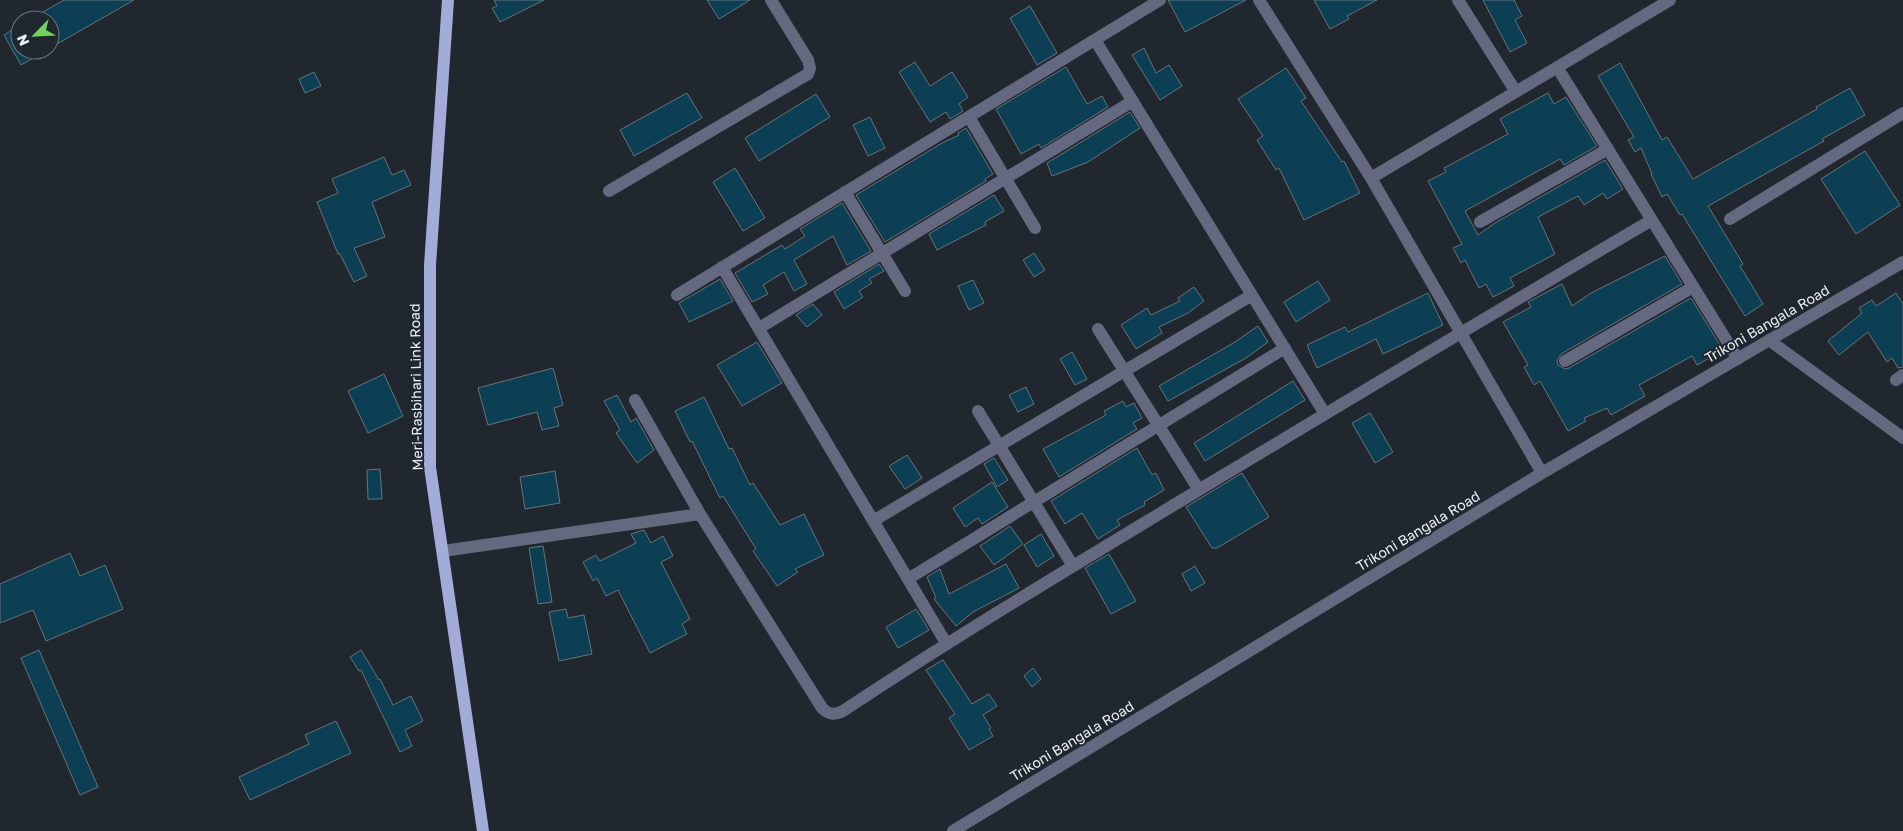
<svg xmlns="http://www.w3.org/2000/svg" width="1903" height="831" viewBox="0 0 1903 831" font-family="'Golos Text',sans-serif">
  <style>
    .building { fill: #0d3f54; stroke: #687379 }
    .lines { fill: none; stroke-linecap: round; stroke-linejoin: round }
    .minor { stroke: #65697f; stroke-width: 12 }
    .major { stroke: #a3acd9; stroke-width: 12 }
    .labels { text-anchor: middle; stroke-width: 4; stroke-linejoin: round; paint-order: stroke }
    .street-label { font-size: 14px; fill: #ecf0f5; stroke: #21272f }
  </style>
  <rect width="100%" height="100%" fill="#21272f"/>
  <path class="building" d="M 64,0 L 134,0 L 50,48 L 50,20 L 29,20 Z
    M 494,0 L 544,0 L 500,22 L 492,8 L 497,6 Z
    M 707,0 L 750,0 L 719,19 Z
    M 1168,0 L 1246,0 L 1185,32 Z
    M 1314,0 L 1377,0 L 1347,16 L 1349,19 L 1330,29 Z
    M 1483,0 L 1514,0 L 1522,16 L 1515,20 L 1527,43 L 1510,52 Z
    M 1030,6 L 1057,53 L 1037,65 L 1010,18 Z
    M 20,25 L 20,50 L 47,50 L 21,65 L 4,35 Z
    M 1144,48 L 1156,73 L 1169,65 L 1182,86 L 1160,100 L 1132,55 Z
    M 915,62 L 930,86 L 952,72 L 968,97 L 959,104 L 963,111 L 950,119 L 946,112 L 930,122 L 899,72 Z
    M 1620,63 L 1662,140 L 1667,137 L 1693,179 L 1817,109 L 1816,107 L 1850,88 L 1865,115 L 1822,139 L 1824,141 L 1708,206 L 1743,264 L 1740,266 L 1763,304 L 1745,316 L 1682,214 L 1680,215 L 1667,194 L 1662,197 L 1651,174 L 1652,174 L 1641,148 L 1635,152 L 1628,140 L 1634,137 L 1598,76 Z
    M 1066,67 L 1087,104 L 1102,96 L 1108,107 L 1041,148 L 1039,144 L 1021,154 L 996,109 Z
    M 1286,68 L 1306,98 L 1301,101 L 1342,162 L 1344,161 L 1360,193 L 1304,220 L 1279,168 L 1276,170 L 1257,140 L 1263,136 L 1238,99 Z
    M 314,72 L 321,86 L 305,93 L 299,79 Z
    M 687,93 L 702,118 L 634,156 L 620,130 Z
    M 1548,93 L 1554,104 L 1566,97 L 1597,146 L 1564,165 L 1560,159 L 1465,211 L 1478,235 L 1495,223 L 1605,160 L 1623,189 L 1607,199 L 1603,193 L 1584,205 L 1578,196 L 1538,217 L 1555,254 L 1510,278 L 1514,286 L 1493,297 L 1486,284 L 1479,288 L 1465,260 L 1461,263 L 1453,248 L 1462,244 L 1428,181 L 1446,172 L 1444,168 L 1508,134 L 1500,119 Z
    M 816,94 L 830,117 L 759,161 L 745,138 Z
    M 1130,112 L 1140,128 L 1088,162 L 1052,176 L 1047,163 Z
    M 870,117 L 885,148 L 868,156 L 853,125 Z
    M 966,128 L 993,174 L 985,179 L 986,181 L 885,242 L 856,195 L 942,143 L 959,135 L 958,133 Z
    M 1865,151 L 1900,205 L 1856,234 L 1821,179 Z
    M 384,157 L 392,175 L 404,170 L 411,185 L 372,202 L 385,237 L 354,248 L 367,276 L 354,282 L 340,254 L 338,254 L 317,202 L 338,193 L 332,179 Z
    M 735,168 L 765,218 L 743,231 L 713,182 Z
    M 994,195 L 1004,211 L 985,222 L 986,225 L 937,250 L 929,234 Z
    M 842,203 L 871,251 L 847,265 L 833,236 L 794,260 L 807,284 L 794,291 L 784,272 L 763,285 L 768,294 L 752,302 L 735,273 L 782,245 L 785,249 L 805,236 L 800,229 Z
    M 1034,253 L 1045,270 L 1034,277 L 1023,260 Z
    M 1665,256 L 1682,284 L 1561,354 L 1557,361 L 1558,365 L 1565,369 L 1569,368 L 1691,298 L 1723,350 L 1697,365 L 1692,356 L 1639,385 L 1645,396 L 1611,415 L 1607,408 L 1584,418 L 1586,421 L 1568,431 L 1540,381 L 1534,385 L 1524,367 L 1528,365 L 1503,322 L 1531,307 L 1528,302 L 1562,284 L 1572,306 L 1591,293 Z
    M 879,264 L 884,271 L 869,279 L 872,283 L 859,291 L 863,297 L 844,309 L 834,292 Z
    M 720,279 L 733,301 L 689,322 L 679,303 Z
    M 973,280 L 984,303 L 969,310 L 958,286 Z
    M 1318,281 L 1330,300 L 1296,322 L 1284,302 Z
    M 1194,287 L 1204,301 L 1188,313 L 1159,327 L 1162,333 L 1136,349 L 1121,325 L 1147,308 L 1151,315 L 1180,301 L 1178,298 Z
    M 1428,293 L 1443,325 L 1383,354 L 1376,339 L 1317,368 L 1307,345 L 1345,327 L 1348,332 Z
    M 1896,293 L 1903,304 L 1903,367 L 1898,368 L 1892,358 L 1887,362 L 1868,332 L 1839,355 L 1828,341 L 1862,313 L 1859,308 L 1872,300 L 1876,306 Z
    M 813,304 L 822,315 L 807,327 L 796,315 Z
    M 1258,326 L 1268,342 L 1246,358 L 1168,401 L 1159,386 L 1235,342 Z
    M 757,342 L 782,383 L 742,406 L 717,365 Z
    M 1072,352 L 1087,379 L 1075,385 L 1060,359 Z
    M 553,368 L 563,405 L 554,408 L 559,426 L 542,430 L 537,412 L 488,425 L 478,388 Z
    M 384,374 L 403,416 L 368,433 L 348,391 Z
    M 1293,381 L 1305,400 L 1205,461 L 1194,443 Z
    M 1026,387 L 1034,404 L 1018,412 L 1009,395 Z
    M 617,395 L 631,422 L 636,418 L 654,450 L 637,463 L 616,433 L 620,430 L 604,401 Z
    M 704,397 L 729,449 L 732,448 L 750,485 L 753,483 L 780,525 L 804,514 L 824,555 L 795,569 L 798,572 L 777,586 L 753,551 L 756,549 L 723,496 L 720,498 L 692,441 L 690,442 L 675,411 Z
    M 1123,401 L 1126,407 L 1134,403 L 1142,418 L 1133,423 L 1137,429 L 1059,477 L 1043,449 L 1106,415 L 1104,411 Z
    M 1370,413 L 1393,452 L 1375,463 L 1352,423 Z
    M 1137,448 L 1152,475 L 1156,473 L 1164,490 L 1144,502 L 1145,505 L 1117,520 L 1120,525 L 1098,539 L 1082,513 L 1065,524 L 1051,501 Z
    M 907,455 L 922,478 L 905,489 L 889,466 Z
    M 994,458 L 1008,480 L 997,487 L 984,464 Z
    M 380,469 L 382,499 L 368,499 L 367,470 Z
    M 555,471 L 560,503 L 525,509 L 520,477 Z
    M 1242,473 L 1269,517 L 1217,548 L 1212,548 L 1186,507 Z
    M 992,482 L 1008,507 L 982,524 L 978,518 L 965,527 L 953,508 Z
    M 1010,526 L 1023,544 L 994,565 L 980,546 Z
    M 644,530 L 651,543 L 663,536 L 673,556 L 661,562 L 690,619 L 682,624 L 687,634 L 650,653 L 618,590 L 606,596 L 597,578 L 593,581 L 583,562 L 596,555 L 600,561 L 636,543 L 631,534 Z
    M 1041,534 L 1054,556 L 1037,567 L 1024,545 Z
    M 543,546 L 552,602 L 538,604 L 529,548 Z
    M 70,553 L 80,576 L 105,565 L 123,609 L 46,641 L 33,610 L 0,623 L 0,584 Z
    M 1109,554 L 1136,601 L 1111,614 L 1085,568 Z
    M 1006,564 L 1019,588 L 973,612 L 956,626 L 934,599 L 936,598 L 927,577 L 940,569 L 949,594 Z
    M 1195,566 L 1205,583 L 1191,591 L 1182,574 Z
    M 566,609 L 568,618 L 584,615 L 592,654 L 559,661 L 549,612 Z
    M 916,609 L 929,630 L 898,648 L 886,627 Z
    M 39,650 L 98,787 L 80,795 L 21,658 Z
    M 361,650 L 379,680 L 380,679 L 393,705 L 411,696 L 423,721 L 405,730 L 412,746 L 400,752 L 361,670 L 359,671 L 350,657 Z
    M 943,660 L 972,704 L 989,694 L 997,706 L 983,715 L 991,728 L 989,729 L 993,736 L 969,750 L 949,718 L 955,714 L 926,670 Z
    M 1033,668 L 1041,679 L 1032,687 L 1024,676 Z
    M 336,721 L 351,753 L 250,800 L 239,777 L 309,744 L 305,735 Z"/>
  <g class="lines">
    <path class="minor" d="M 1259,0 L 1371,178 L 1542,473
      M 1458,0 L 1516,92
      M 1095,40 L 1325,414
      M 1557,67 L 1738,359
      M 969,117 L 1035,228
      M 1371,178 L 1670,0
      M 609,191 L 808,74 L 810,68 L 808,60 L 771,0
      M 845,192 L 905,291
      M 1730,219 L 1903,113
      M 1480,222 L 1608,149
      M 722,267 L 946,643
      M 677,295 L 1160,0
      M 759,328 L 1133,101
      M 1098,329 L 1199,490
      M 1769,340 L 1903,438
      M 1565,361 L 1693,287
      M 1896,380 L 1903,375
      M 635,400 L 700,514 L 822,708 C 829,715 834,715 843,711 C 962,632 1085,559 1207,485 C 1355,396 1503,307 1652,220
      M 978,411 L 1073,566
      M 873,521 L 1252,295
      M 443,551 L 700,514
      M 908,579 L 1285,348
      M 953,831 L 1542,473 L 1903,262"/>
    <path class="major" d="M 448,0 L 430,265 L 430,467 L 483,831"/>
  </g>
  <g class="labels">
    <g class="street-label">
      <text transform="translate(1767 324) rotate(-30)" y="5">Trikoni Bangala Road</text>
      <text transform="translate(416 387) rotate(-91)" y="5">Meri-Rasbihari Link Road</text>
      <text transform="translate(1418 531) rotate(-31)" y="5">Trikoni Bangala Road</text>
      <text transform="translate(1072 741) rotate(-31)" y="5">Trikoni Bangala Road</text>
    </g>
  </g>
  <g transform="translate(35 35) rotate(246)"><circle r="24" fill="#21272f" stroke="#72777e"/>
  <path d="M0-4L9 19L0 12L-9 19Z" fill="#74d25c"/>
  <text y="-8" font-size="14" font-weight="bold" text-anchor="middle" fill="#ecf0f5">N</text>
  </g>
</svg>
